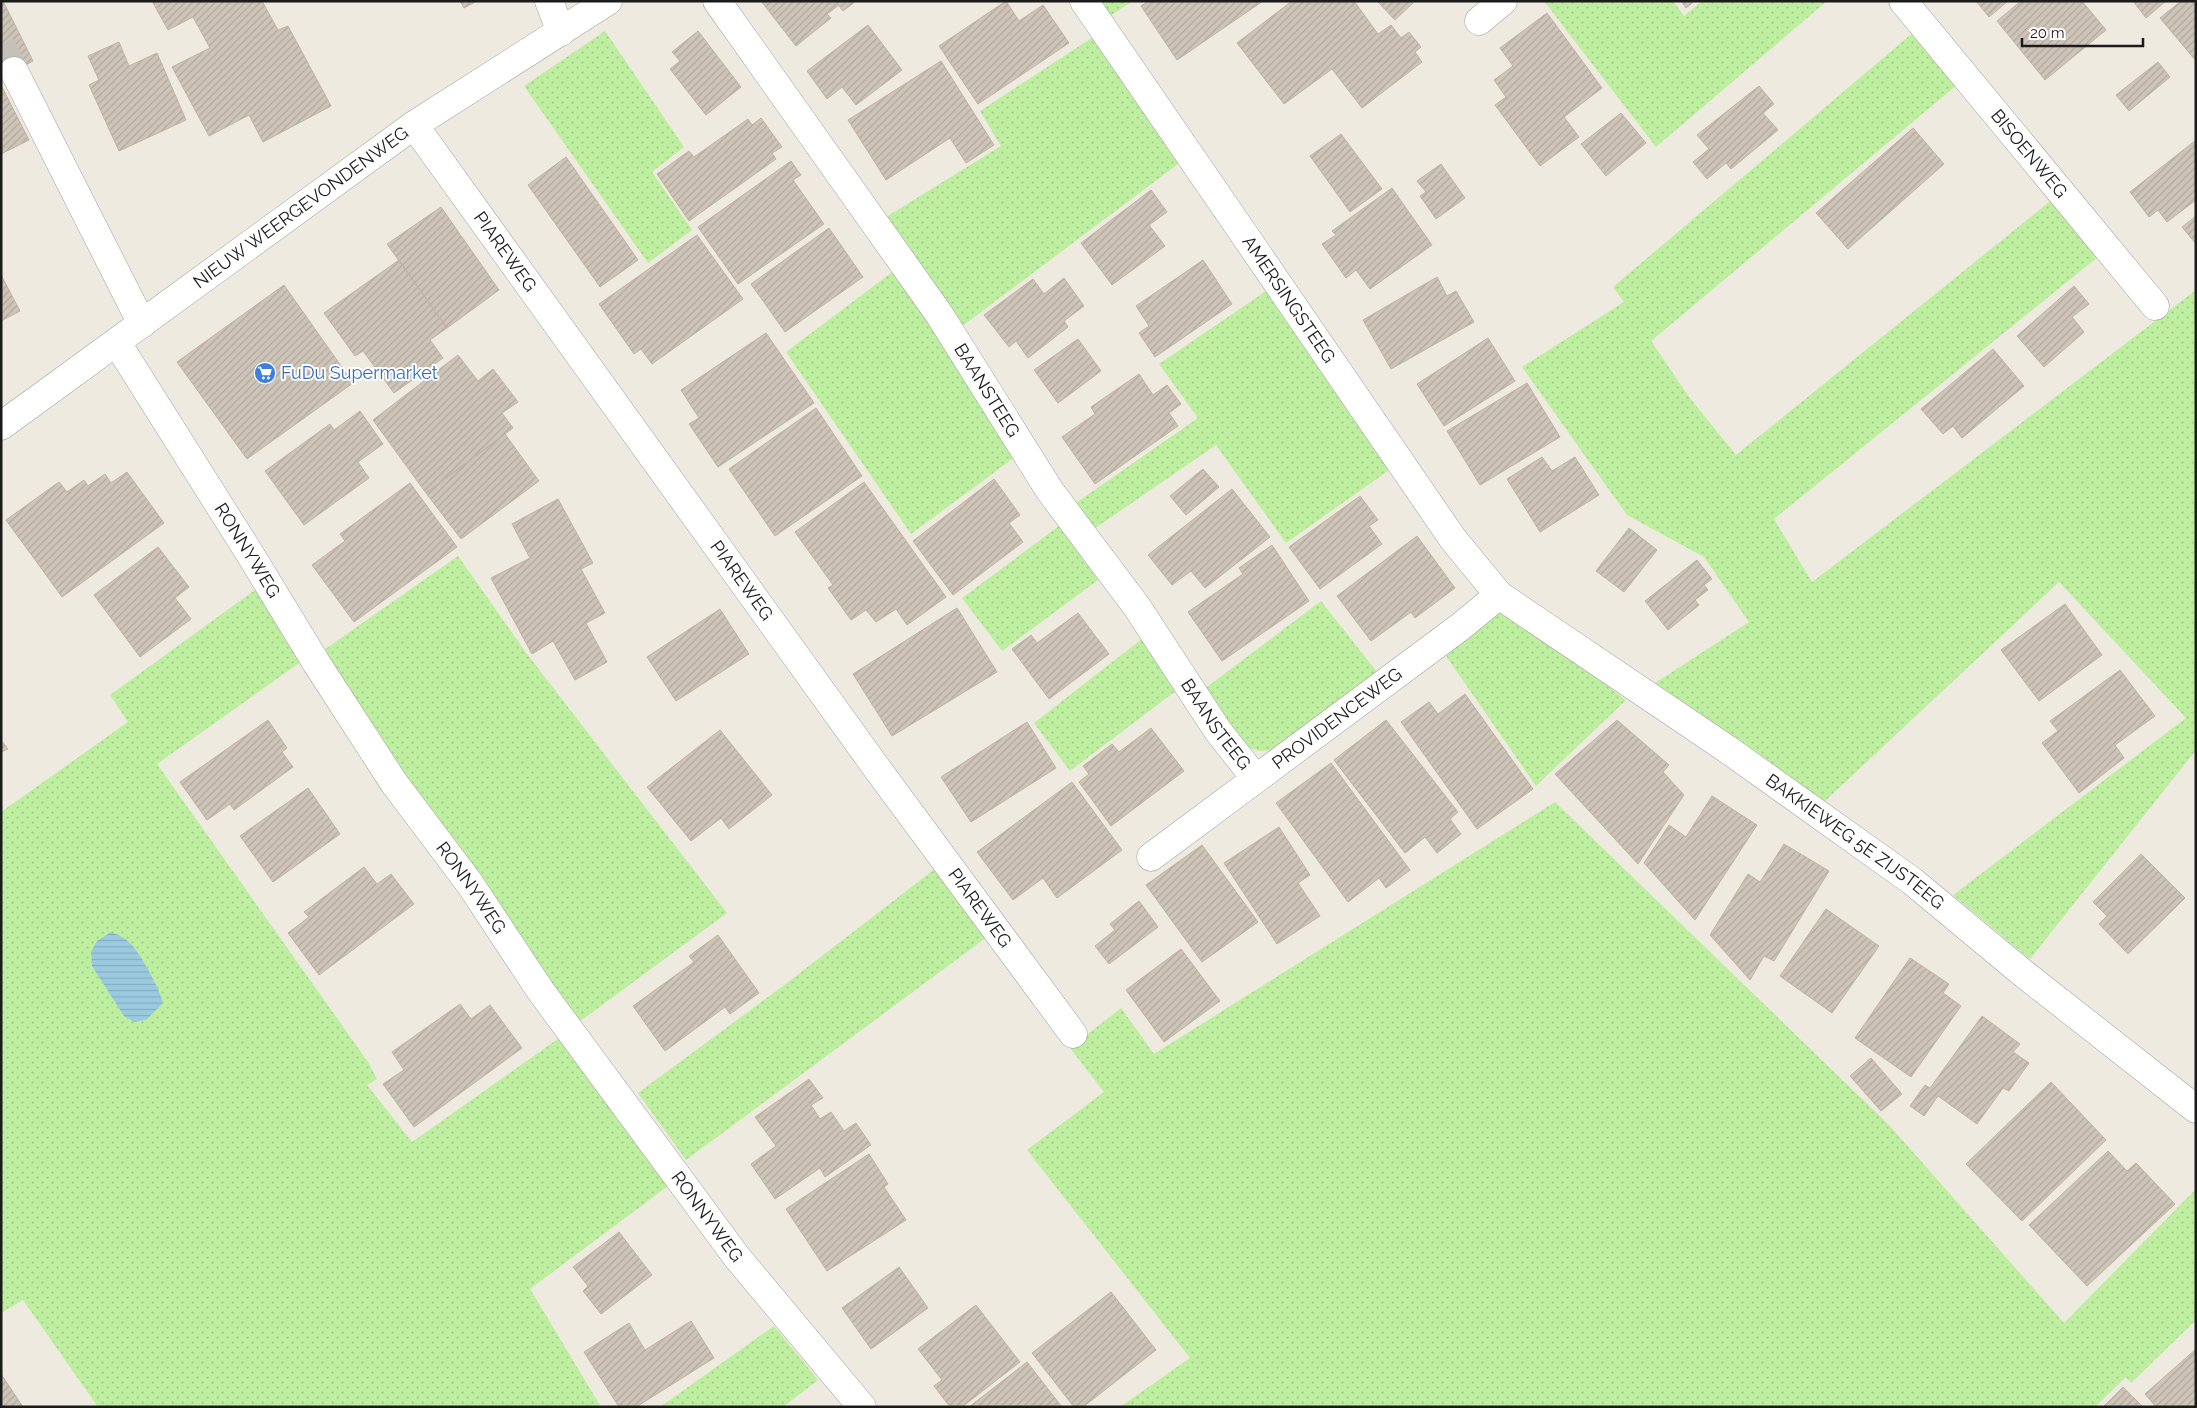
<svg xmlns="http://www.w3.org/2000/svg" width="2197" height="1408" viewBox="0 0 2197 1408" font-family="Raleway,sans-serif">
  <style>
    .grass { fill: url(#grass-dots) }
    .water { fill: url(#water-rules) }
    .building { fill: url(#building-hatch); stroke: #c1b2a1 }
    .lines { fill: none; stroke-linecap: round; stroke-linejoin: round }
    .minor-tunnel { stroke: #c4c1b8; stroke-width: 28; stroke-dasharray: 28 14; stroke-linecap: butt }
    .minor-casing { stroke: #a2a2a2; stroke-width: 29 }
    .minor { stroke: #fff; stroke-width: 28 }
    .labels { text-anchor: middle; stroke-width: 4; stroke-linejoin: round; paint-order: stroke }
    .street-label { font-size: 18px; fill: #1b1b1b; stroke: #fff }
    .shop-label { font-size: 18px; fill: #366cbe; stroke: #fff; text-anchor: start }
  </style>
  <defs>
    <pattern id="grass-dots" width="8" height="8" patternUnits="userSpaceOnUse" patternTransform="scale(1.25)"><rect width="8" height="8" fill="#beee9f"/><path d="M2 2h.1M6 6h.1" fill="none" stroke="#a3cc88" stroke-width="1.8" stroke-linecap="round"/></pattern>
    <pattern id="water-rules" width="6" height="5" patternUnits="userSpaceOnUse" patternTransform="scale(1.25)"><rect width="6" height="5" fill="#9bcae0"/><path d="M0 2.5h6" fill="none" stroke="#85adc0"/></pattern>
    <pattern id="building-hatch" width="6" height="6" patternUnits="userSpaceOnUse" patternTransform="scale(1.25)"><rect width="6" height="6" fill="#cec4b8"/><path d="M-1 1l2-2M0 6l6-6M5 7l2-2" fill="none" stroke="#b0a89e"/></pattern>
  </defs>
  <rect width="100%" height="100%" fill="#eeeadf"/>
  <path class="grass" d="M 1099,1 L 1133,1 L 1110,16 Z
    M 1544,1 L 1673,1 L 1684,16 L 1702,1 L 1827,1 L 1656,147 Z
    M 605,31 L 684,147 L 652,172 L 692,230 L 648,263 L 524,86 Z
    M 1915,31 L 1958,84 L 1651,341 L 1689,397 L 1736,455 L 2054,198 L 2099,256 L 1774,519 L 1812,582 L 2196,290 L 2196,750 L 2030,959 L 1953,895 L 2186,718 L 2059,582 L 1824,802 L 1652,685 L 1749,622 L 1704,557 L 1627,515 L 1522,367 L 1624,302 L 1613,287 Z
    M 1093,37 L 1182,161 L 961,327 L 883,219 L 1001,146 L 980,111 Z
    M 895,270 L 1015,457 L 911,534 L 786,352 Z
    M 1269,289 L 1392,468 L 1286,543 L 1216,445 L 1091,531 L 1073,505 L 1198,418 L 1159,364 Z
    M 1059,526 L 1098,580 L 1002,651 L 962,598 Z
    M 458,556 L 527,654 L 727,913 L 575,1025 L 382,743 L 324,650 Z
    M 259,587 L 302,661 L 157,764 L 368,1062 L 377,1079 L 367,1085 L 412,1142 L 562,1036 L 668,1186 L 530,1289 L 601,1407 L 98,1407 L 23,1300 L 1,1313 L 1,812 L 128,722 L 110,695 Z
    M 1321,601 L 1377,672 L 1276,750 L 1260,751 L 1246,747 L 1203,690 Z
    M 1504,613 L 1517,619 L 1626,700 L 1536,786 L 1444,653 L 1493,614 Z
    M 1143,638 L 1177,690 L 1070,771 L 1034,723 Z
    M 1555,802 L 1889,1125 L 2064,1323 L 2196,1189 L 2196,1320 L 2131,1383 L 2126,1377 L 2095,1407 L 1120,1407 L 1190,1358 L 1027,1150 L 1104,1092 L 1070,1048 L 1121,1008 L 1154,1054 Z
    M 936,868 L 987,937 L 686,1160 L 638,1093 L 783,986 Z
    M 774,1326 L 818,1380 L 783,1407 L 660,1407 Z"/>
  <path class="water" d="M 111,932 C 119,935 125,938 131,944 C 142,956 159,988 163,1003 L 146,1020 L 134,1022 L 124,1016 L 92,966 L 91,952 L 97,941 Z"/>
  <path class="building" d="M 1,1 L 3,1 L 33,61 L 1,78 Z
    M 152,1 L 262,1 L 278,30 L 288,26 L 331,106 L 263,142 L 249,115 L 209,136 L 172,67 L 210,48 L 193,17 L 168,30 Z
    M 460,1 L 477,1 L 464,8 Z
    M 761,1 L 835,1 L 839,5 L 827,14 L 831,18 L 796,46 Z
    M 835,1 L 856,1 L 843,11 Z
    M 1006,1 L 1019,21 L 1043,5 L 1069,43 L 978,104 L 939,46 Z
    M 1148,1 L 1263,1 L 1177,60 L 1141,6 Z
    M 1292,1 L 1354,1 L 1378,34 L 1391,25 L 1401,38 L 1409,32 L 1421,47 L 1415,52 L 1422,62 L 1362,108 L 1332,69 L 1284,104 L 1237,43 Z
    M 1377,1 L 1415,1 L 1395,20 Z
    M 1681,1 L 1695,1 L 1686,8 Z
    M 1976,1 L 2008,1 L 1989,17 Z
    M 2021,1 L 2082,1 L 2106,30 L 2045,80 L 1997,21 Z
    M 2133,1 L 2166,1 L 2146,18 Z
    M 2181,1 L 2196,1 L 2196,61 L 2160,18 Z
    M 1547,13 L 1602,88 L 1564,117 L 1579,137 L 1540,166 L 1495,105 L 1506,97 L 1494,80 L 1513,66 L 1500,48 Z
    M 868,25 L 902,70 L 856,105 L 842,87 L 827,99 L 807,71 Z
    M 698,31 L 741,87 L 706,115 L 670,69 L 680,61 L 672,52 Z
    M 119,42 L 129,66 L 157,53 L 186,120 L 119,151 L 89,85 L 99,80 L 88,56 Z
    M 941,61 L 994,145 L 966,163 L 950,138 L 886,180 L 848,120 Z
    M 2158,62 L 2170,77 L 2129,111 L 2116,95 Z
    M 1,85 L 29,140 L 1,154 Z
    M 1759,86 L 1774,104 L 1763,113 L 1778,130 L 1731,169 L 1726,163 L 1707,179 L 1693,162 L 1709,149 L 1697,135 Z
    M 1621,113 L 1646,143 L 1606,176 L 1581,144 Z
    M 761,118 L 782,147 L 772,153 L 776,159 L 689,221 L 657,174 L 689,151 L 694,157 L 748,119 L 752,125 Z
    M 1913,128 L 1944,164 L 1848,249 L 1816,213 Z
    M 1341,134 L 1382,189 L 1350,212 L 1310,156 Z
    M 2196,140 L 2196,200 L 2167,222 L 2158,210 L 2149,217 L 2130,192 Z
    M 566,157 L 638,260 L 600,287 L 528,185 Z
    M 791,161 L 801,175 L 793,180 L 824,224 L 738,284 L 698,227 Z
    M 1441,164 L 1465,198 L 1436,219 L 1420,196 L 1426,192 L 1417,181 Z
    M 1392,188 L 1432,245 L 1370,289 L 1356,270 L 1346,278 L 1322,244 L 1336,235 L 1332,231 Z
    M 1151,190 L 1167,212 L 1149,225 L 1165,246 L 1112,285 L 1081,243 Z
    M 441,207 L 499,290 L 447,328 L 387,244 Z
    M 2196,216 L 2196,244 L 2182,227 Z
    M 829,228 L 863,277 L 785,332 L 751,284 Z
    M 697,235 L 743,299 L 652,364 L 641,349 L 634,354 L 599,304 Z
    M 399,260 L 447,328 L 430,340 L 443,358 L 394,393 L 363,351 L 355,356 L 324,313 Z
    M 1203,260 L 1232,304 L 1155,357 L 1139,333 L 1149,326 L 1136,306 Z
    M 1,275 L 20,311 L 1,321 Z
    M 1437,277 L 1447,296 L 1456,291 L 1474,322 L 1391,369 L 1363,320 Z
    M 1064,278 L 1084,306 L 1064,321 L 1068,327 L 1028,358 L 1016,341 L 1009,347 L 984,315 L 1033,279 L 1044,294 Z
    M 284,285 L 353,383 L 247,459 L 177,362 Z
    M 2074,286 L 2089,304 L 2072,317 L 2084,332 L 2044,367 L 2017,336 Z
    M 766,333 L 814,403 L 718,467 L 689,424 L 699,418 L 681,390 Z
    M 1488,338 L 1515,381 L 1444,426 L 1417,384 Z
    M 1078,339 L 1101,371 L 1058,403 L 1034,370 Z
    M 1993,349 L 2024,386 L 1962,438 L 1953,426 L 1943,434 L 1921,409 Z
    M 458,355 L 478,381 L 493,369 L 518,402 L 502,413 L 513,428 L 426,493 L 373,420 Z
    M 1139,374 L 1153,395 L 1167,385 L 1181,404 L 1169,413 L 1178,426 L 1095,484 L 1062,437 L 1095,414 L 1091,407 Z
    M 1527,383 L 1560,437 L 1480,485 L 1447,431 Z
    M 816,408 L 862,476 L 775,536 L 729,469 Z
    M 360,411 L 383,444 L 358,462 L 369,478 L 304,525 L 265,471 L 330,424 L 334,430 Z
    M 505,434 L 539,481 L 461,539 L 426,493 Z
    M 1542,457 L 1552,471 L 1575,457 L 1599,495 L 1540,532 L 1507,479 Z
    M 1203,469 L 1219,487 L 1186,515 L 1170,496 Z
    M 127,472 L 164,523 L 62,597 L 6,520 L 59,482 L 67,492 L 84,480 L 88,486 L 105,474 L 111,483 Z
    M 994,479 L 1020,515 L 1009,523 L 1023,542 L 953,595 L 913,541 Z
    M 864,482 L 946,597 L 907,625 L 896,609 L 876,622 L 866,610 L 851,620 L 828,588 L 833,585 L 795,532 Z
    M 410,483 L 457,547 L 354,622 L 312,565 L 345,541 L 340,534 Z
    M 1232,489 L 1270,537 L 1205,588 L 1191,571 L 1172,585 L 1148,555 Z
    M 1360,496 L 1378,520 L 1369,526 L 1382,544 L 1320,589 L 1289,547 Z
    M 558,499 L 593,563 L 581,569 L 605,613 L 586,623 L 607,662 L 575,680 L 553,641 L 532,654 L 491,578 L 530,558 L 512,524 Z
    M 1629,528 L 1657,550 L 1624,592 L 1596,571 Z
    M 1417,536 L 1455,588 L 1415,618 L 1411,612 L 1371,641 L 1337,596 Z
    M 1272,545 L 1309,601 L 1222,661 L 1188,612 L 1243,574 L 1239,568 Z
    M 158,547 L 189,587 L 175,598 L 191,619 L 140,657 L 94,595 Z
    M 1697,560 L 1712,579 L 1704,585 L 1708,590 L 1695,600 L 1699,605 L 1668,630 L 1645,601 Z
    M 2065,604 L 2102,655 L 2039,701 L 2001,650 Z
    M 957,608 L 997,672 L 892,736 L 853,674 Z
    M 720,609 L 749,654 L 676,701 L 647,657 Z
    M 1078,613 L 1109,654 L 1049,699 L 1012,649 L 1031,635 L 1037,643 Z
    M 2120,670 L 2155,716 L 2115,745 L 2124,758 L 2079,793 L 2042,743 L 2058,731 L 2050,721 Z
    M 1465,694 L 1533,789 L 1477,829 L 1401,722 L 1429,702 L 1438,714 Z
    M 268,720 L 287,748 L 282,752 L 293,767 L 234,810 L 230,804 L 207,820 L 180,782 Z
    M 1386,720 L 1458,812 L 1450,819 L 1461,834 L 1437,853 L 1425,837 L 1405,853 L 1334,760 Z
    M 1617,720 L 1669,765 L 1663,772 L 1684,795 L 1638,864 L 1555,774 Z
    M 1027,722 L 1056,768 L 971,822 L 941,777 Z
    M 1151,728 L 1184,771 L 1111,826 L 1079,782 L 1089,774 L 1083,766 L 1112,744 L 1119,752 Z
    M 720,730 L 772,795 L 729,829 L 721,818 L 691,841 L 647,787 Z
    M 1,740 L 8,749 L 1,752 Z
    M 1331,763 L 1410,870 L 1386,888 L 1379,878 L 1348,902 L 1276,803 Z
    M 1072,782 L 1122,850 L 1057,898 L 1043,878 L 1013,900 L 977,852 Z
    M 308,788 L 340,834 L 273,882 L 240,836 Z
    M 1712,796 L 1757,825 L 1695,920 L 1644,863 L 1669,825 L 1686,837 Z
    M 1279,827 L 1310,875 L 1298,883 L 1320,916 L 1277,944 L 1224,863 Z
    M 1784,844 L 1829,871 L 1774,961 L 1764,956 L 1750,980 L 1710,935 L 1748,874 L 1760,882 Z
    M 1202,845 L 1258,922 L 1202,962 L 1146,885 Z
    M 2141,854 L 2185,898 L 2128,954 L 2099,924 L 2107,916 L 2093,902 Z
    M 364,867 L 377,884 L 391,874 L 414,904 L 319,975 L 288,933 L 309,917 L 304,912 Z
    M 1139,901 L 1158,927 L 1109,964 L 1095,946 L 1115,930 L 1110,924 Z
    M 1826,909 L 1879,946 L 1832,1013 L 1780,976 Z
    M 718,935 L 759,993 L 730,1014 L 725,1007 L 665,1051 L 633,1006 L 694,962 L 689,956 Z
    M 1181,949 L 1220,1001 L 1164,1042 L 1126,990 Z
    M 1910,958 L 1949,984 L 1943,993 L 1961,1006 L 1911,1077 L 1855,1038 Z
    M 460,1004 L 471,1019 L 490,1005 L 522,1048 L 414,1127 L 383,1084 L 404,1070 L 392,1052 Z
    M 1982,1016 L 2020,1044 L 2013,1052 L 2029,1063 L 2009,1091 L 2003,1088 L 1977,1124 L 1938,1096 L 1924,1116 L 1910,1106 L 1925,1085 L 1930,1088 Z
    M 1871,1058 L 1902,1094 L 1881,1111 L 1850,1076 Z
    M 809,1079 L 823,1098 L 811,1105 L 820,1119 L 831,1112 L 844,1131 L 856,1123 L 871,1145 L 825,1177 L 820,1168 L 775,1199 L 751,1164 L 776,1146 L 755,1117 Z
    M 2051,1082 L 2106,1140 L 2022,1221 L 1966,1164 Z
    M 2108,1151 L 2127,1171 L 2136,1163 L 2175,1204 L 2087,1286 L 2029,1225 Z
    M 869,1154 L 888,1184 L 884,1187 L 906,1220 L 827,1271 L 786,1209 Z
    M 619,1232 L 652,1275 L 601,1314 L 583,1291 L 588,1286 L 573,1267 Z
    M 899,1267 L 928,1308 L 871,1349 L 842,1308 Z
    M 1111,1292 L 1156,1350 L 1083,1407 L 1074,1407 L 1032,1353 Z
    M 976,1305 L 1020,1362 L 962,1407 L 950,1407 L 934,1386 L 942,1380 L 918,1349 Z
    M 691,1321 L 714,1358 L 636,1407 L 619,1407 L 584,1352 L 629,1323 L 645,1350 Z
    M 2196,1349 L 2196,1407 L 2156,1407 L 2145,1394 Z
    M 1027,1362 L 1062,1407 L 969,1407 Z
    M 1,1374 L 23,1407 L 1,1407 Z
    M 2123,1387 L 2143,1407 L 2103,1407 Z"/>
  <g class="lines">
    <path class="minor-tunnel" d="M 1,45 L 14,71"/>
    <g class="minor-casing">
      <g id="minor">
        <path d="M 549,1 L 561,32"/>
        <path id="s1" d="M 717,1 L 939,314 L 1050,491 L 1137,607 L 1218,731 L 1256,779"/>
        <path id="s2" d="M 1084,1 L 1453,539 L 1499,595 L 1727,749 L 1912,881 L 2024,974 L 2196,1109"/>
        <path id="s3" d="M 1903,1 L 2155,306"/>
        <path d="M 1479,21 L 1503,1"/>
        <path d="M 14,71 L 142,324"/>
        <path id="s4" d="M 414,125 L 873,763 L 1073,1034"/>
        <path id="s5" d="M 117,343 L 250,554 L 317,664 L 394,783 L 470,884 L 540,990 L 736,1256 L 862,1407"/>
        <path id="s6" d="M 1,426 L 414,125 L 608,1"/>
        <path id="s7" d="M 1151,857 L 1460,627 L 1499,595"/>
      </g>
    </g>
    <use href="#minor" class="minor"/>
  </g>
  <defs>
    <g id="supermarket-disc" transform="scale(1.125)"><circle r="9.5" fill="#3f7fe0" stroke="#fff"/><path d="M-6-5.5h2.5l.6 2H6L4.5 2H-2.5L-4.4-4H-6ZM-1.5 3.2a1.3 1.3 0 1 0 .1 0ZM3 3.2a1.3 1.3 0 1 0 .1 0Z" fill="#fff"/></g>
  </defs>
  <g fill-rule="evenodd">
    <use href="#supermarket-disc" x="265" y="373"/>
  </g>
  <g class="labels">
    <g class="street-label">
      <text dy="6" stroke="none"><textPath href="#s3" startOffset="198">BISOENWEG</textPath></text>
      <text dy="6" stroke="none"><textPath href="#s6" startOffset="371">NIEUW WEERGEVONDENWEG</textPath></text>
      <text dy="6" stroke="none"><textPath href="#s4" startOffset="156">PIAREWEG</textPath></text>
      <text dy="6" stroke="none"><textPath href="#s2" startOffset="362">AMERSINGSTEEG</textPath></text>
      <text dy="6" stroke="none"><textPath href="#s1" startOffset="474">BAANSTEEG</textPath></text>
      <text dy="6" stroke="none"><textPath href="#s5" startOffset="245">RONNYWEG</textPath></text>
      <text dy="6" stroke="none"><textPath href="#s4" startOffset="561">PIAREWEG</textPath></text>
      <text dy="6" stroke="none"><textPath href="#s7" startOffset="232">PROVIDENCEWEG</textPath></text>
      <text dy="6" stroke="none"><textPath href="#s1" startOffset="879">BAANSTEEG</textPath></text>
      <text dy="6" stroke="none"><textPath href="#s2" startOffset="1158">BAKKIEWEG 5E ZIJSTEEG</textPath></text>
      <text dy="6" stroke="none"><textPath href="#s5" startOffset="650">RONNYWEG</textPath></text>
      <text dy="6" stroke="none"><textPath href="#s4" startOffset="966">PIAREWEG</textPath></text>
      <text dy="6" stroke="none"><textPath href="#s5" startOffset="1055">RONNYWEG</textPath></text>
    </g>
    <g class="shop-label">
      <text x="281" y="379">FuDu Supermarket</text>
    </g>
  </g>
  <rect width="2197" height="1408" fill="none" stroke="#1b1b1b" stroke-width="5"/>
  <path d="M2022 38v8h121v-8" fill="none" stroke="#1b1b1b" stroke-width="2.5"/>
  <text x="2030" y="38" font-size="15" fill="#1b1b1b" stroke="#ffffff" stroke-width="4" paint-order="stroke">20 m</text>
</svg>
